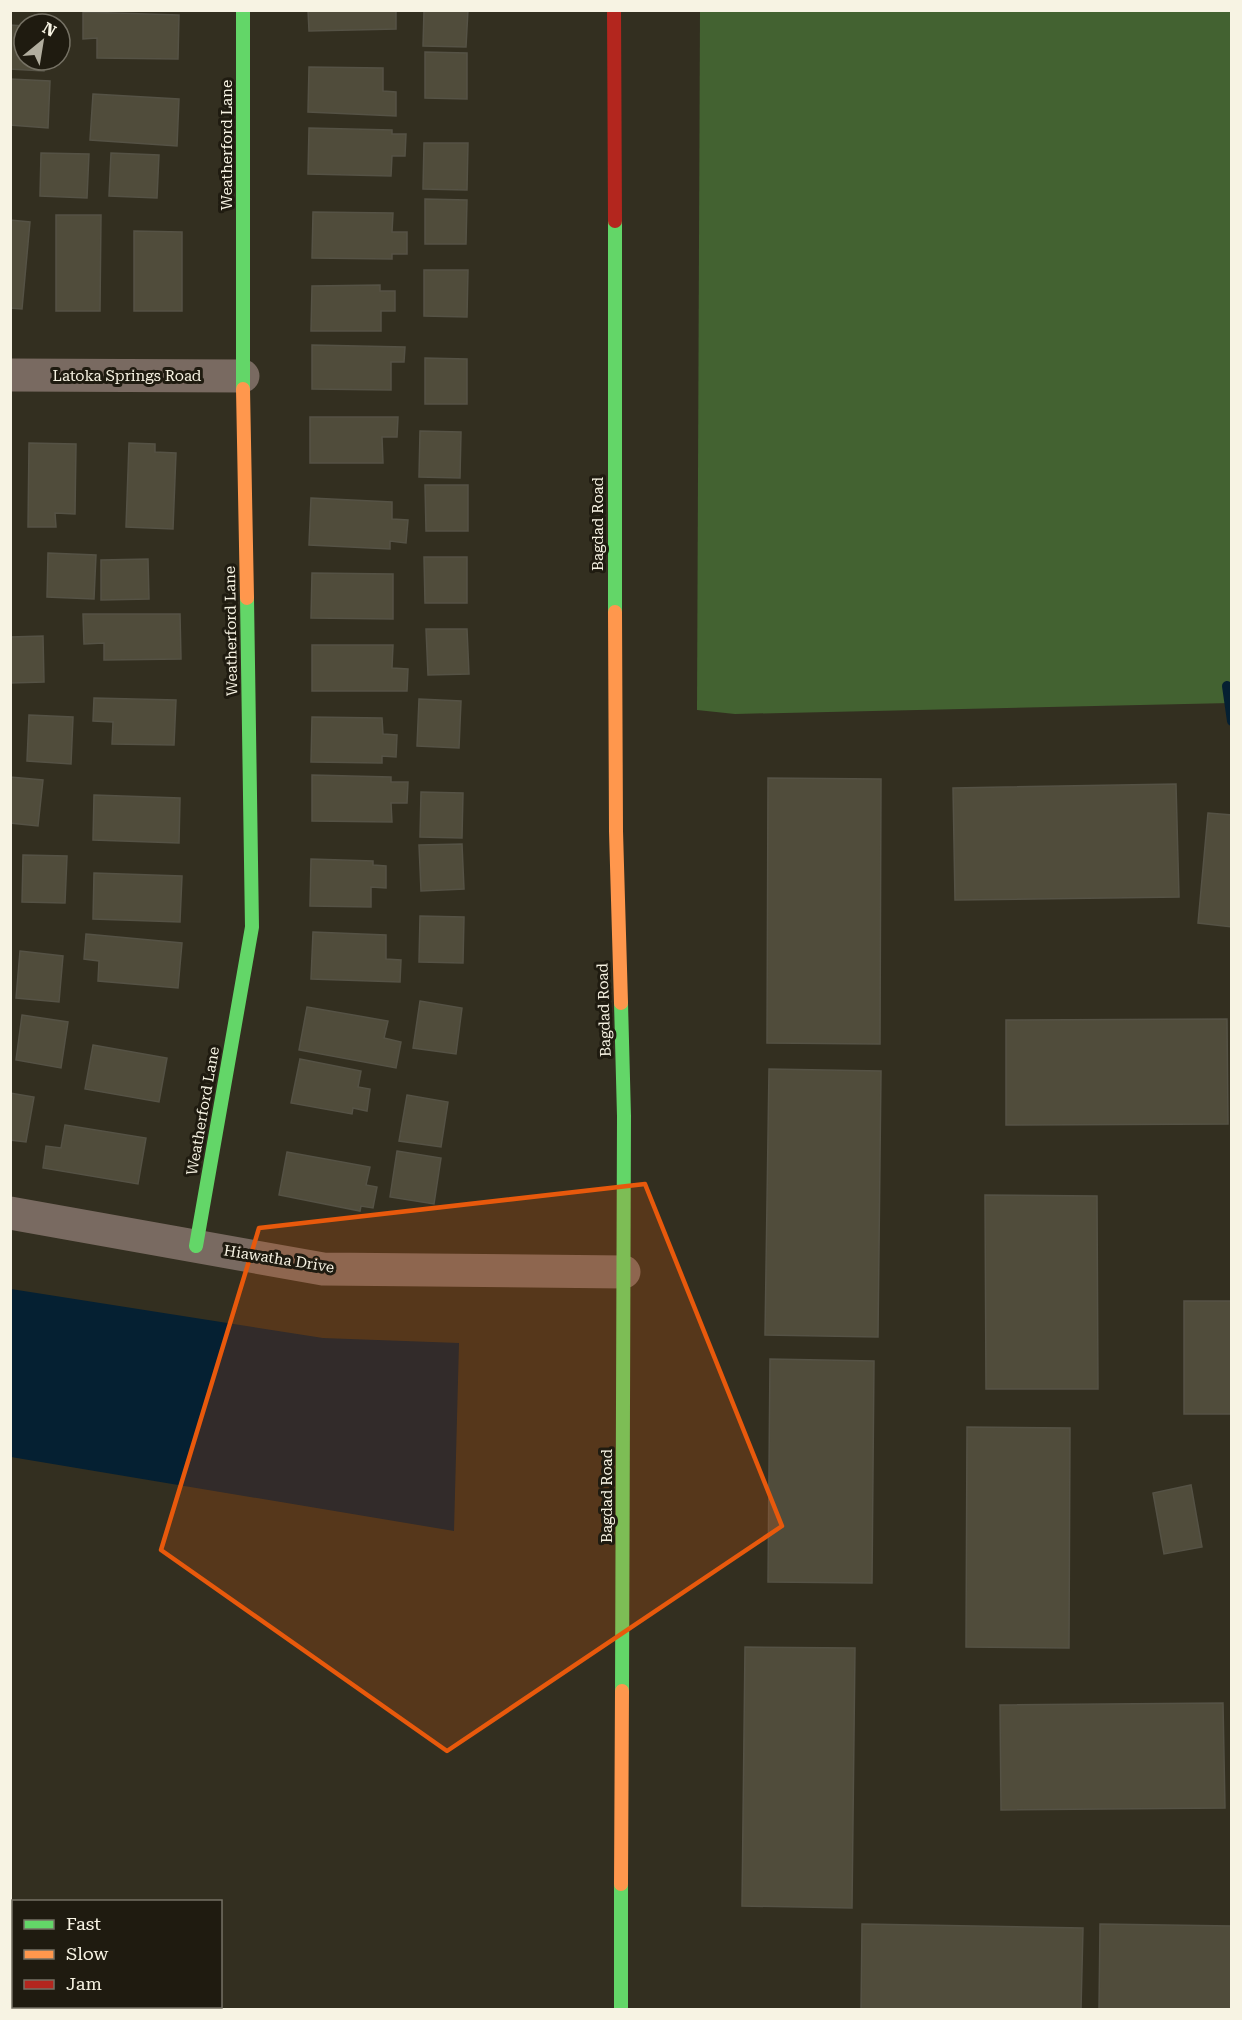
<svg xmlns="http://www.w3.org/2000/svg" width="1242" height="2020" viewBox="0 0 1242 2020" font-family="'Roboto Serif',serif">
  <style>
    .green { fill: #436231 }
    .water { fill: #052032 }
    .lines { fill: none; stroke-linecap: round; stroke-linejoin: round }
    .stream { stroke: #052032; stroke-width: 10 }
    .building { fill: #504c3b; stroke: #555245; stroke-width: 1.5 }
    .street { stroke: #796a61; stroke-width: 33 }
    .fast { stroke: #63d668; stroke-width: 14 }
    .slow { stroke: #ff974d; stroke-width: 14 }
    .jam { stroke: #b3261e; stroke-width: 14 }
    .marked { fill: #e8590c; fill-opacity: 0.2; stroke: #e8590c; stroke-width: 4.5; stroke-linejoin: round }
    .labels { text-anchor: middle; stroke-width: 6; stroke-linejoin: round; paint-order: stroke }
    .street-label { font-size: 15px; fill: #f7f3e3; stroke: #1f1b10 }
  </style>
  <rect width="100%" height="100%" fill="#332f20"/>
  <path class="green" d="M 700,11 L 1231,11 L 1231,703 L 735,714 L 697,710 Z"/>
  <path class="water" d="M 11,1289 L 323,1338 L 459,1343 L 454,1531 L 11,1457 Z"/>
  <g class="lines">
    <path class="stream" d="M 1227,686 L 1232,721"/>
  </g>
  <path class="building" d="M 308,10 L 396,10 L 396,29 L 309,31 Z
    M 424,10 L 468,10 L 466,47 L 423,46 Z
    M 83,12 L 179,15 L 178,59 L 97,58 L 97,38 L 83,39 Z
    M 10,25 L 24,26 L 24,60 L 45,60 L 44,71 L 10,69 Z
    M 425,52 L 467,53 L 467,99 L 425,98 Z
    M 309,67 L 383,68 L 383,91 L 396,92 L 396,116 L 308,112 Z
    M 10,79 L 50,81 L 48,128 L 10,125 Z
    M 93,94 L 179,99 L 177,146 L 90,140 Z
    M 309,128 L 392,130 L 392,134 L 406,134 L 405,156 L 392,156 L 391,176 L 308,174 Z
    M 424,143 L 468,143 L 467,190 L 423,189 Z
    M 41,153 L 89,154 L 87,198 L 40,196 Z
    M 111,153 L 159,155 L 157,198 L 109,196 Z
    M 425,199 L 467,200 L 466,244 L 425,244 Z
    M 313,212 L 393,213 L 392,232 L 407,232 L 407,254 L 392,254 L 392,259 L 312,258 Z
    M 56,215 L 101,215 L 100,311 L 56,311 Z
    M 10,220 L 30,222 L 22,309 L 10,308 Z
    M 134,231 L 182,232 L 182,311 L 134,311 Z
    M 424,270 L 468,270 L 467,317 L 424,316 Z
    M 380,285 L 380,291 L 395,291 L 395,311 L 381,311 L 381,331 L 311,331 L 312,286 Z
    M 312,345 L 405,347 L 404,362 L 391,362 L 391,390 L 312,389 Z
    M 425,358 L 467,359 L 467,404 L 425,404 Z
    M 310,417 L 398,417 L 397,437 L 382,437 L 383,463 L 310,463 Z
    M 420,431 L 461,432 L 460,478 L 419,477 Z
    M 29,443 L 76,444 L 75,514 L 55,513 L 56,527 L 28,527 Z
    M 129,443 L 155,444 L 155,452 L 176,453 L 173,529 L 126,527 Z
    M 425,485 L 468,485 L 468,531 L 426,531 Z
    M 311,498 L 392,502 L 392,519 L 408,520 L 406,543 L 390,541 L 390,549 L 309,545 Z
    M 48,553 L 96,555 L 94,599 L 47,597 Z
    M 424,557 L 467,557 L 467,603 L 425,603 Z
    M 148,559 L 149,599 L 101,600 L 101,560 Z
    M 312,573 L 393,574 L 393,619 L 311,618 Z
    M 83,614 L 180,614 L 181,659 L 104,660 L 104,643 L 84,644 Z
    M 426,629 L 467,629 L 469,674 L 428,675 Z
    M 43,636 L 44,682 L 10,683 L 10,637 Z
    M 312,645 L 393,645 L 392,668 L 408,669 L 407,691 L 312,691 Z
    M 94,698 L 176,700 L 174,745 L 112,744 L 113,722 L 93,721 Z
    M 419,699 L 461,701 L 459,748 L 417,746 Z
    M 29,715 L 73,717 L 71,764 L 27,761 Z
    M 312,717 L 382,718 L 383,734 L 397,735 L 396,757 L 382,756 L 382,763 L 311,762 Z
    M 312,775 L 391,777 L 391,782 L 408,782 L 407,803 L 391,803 L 392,822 L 312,821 Z
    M 10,777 L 43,780 L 38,826 L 10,823 Z
    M 768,778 L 881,779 L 880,1044 L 767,1043 Z
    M 1176,784 L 1179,897 L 955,900 L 953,788 Z
    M 421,792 L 463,793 L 462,838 L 420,837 Z
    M 94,795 L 180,798 L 179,843 L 93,840 Z
    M 1208,813 L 1232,815 L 1232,927 L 1198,923 Z
    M 462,844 L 464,889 L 421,891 L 419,845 Z
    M 23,855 L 67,856 L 65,903 L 22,902 Z
    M 311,859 L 373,861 L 373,865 L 386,866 L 386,888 L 371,887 L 371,907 L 310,906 Z
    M 94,873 L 182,876 L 180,922 L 93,919 Z
    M 420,916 L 464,917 L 463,963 L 419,962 Z
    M 313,932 L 386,935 L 386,959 L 401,960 L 400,982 L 311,979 Z
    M 86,934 L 182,943 L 178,988 L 98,981 L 99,961 L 84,959 Z
    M 20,951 L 63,956 L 59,1002 L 16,998 Z
    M 420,1001 L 462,1008 L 456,1054 L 413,1048 Z
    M 307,1007 L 388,1021 L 384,1038 L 401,1042 L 396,1068 L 299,1050 Z
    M 22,1015 L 68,1022 L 61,1068 L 16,1060 Z
    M 1227,1019 L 1228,1124 L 1006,1125 L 1006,1020 Z
    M 93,1045 L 167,1058 L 159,1102 L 85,1089 Z
    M 300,1059 L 361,1071 L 358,1087 L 370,1089 L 367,1111 L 353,1108 L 352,1114 L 291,1103 Z
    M 769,1069 L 881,1071 L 878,1337 L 765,1335 Z
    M 10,1093 L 34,1097 L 26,1142 L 10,1140 Z
    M 407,1095 L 448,1102 L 441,1147 L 399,1141 Z
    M 65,1125 L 146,1138 L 138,1184 L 43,1168 L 46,1146 L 61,1148 Z
    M 397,1151 L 441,1158 L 434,1204 L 390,1197 Z
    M 287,1152 L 370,1167 L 366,1185 L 377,1187 L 373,1208 L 361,1206 L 360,1211 L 279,1195 Z
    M 985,1195 L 1097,1196 L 1098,1389 L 986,1389 Z
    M 1184,1301 L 1232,1301 L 1232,1414 L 1184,1414 Z
    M 770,1359 L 874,1361 L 872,1583 L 768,1582 Z
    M 967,1427 L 1070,1428 L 1069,1648 L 966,1647 Z
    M 1191,1485 L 1202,1547 L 1164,1554 L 1153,1493 Z
    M 745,1647 L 855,1648 L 852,1908 L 742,1906 Z
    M 1223,1703 L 1225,1808 L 1001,1810 L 1000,1705 Z
    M 862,1924 L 1083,1928 L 1081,2010 L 861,2010 Z
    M 1100,1924 L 1232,1926 L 1232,2010 L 1099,2010 Z"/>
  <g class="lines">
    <path class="street" d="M 10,375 L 243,376
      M 10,1213 L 323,1269 L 624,1272"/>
    <path class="fast" d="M 243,10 L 243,389
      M 615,221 L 615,612
      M 621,1003 L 624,1116 L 622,1691
      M 196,1246 L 252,927 L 247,598
      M 621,2010 L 621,1884"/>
    <path class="slow" d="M 243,389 L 247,598
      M 615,612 L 616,831 L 621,1003
      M 621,1884 L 622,1691"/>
    <path class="jam" d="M 614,10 L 615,221"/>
  </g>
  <path class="marked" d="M 645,1184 L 782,1526 L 447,1751 L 161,1550 L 259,1228 Z"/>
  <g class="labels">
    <g class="street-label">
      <text transform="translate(227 145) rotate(-90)" y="5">Weatherford Lane</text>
      <text x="127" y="381">Latoka Springs Road</text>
      <text transform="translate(598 524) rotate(-90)" y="5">Bagdad Road</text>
      <text transform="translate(231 631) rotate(-91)" y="5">Weatherford Lane</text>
      <text transform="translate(604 1010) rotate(-92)" y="5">Bagdad Road</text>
      <text transform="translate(203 1111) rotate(-80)" y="5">Weatherford Lane</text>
      <text transform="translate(279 1259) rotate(9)" y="5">Hiawatha Drive</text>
      <text transform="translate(607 1496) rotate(-90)" y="5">Bagdad Road</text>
    </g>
  </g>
  <rect width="1242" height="2020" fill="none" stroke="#f7f3e3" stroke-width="24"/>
  <rect x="12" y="1900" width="210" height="108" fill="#1f1b10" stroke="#757164" stroke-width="1.5"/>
  <rect x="24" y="1920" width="30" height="9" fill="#63d668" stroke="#757164" stroke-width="1.5"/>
  <text x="66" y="1930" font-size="18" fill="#f7f3e3">Fast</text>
  <rect x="24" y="1950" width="30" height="9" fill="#ff974d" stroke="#757164" stroke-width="1.5"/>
  <text x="66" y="1960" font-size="18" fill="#f7f3e3">Slow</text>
  <rect x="24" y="1980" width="30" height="9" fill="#b3261e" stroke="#757164" stroke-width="1.5"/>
  <text x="66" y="1990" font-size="18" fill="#f7f3e3">Jam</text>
  <g transform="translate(42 42) rotate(30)"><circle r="28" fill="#1f1b10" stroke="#757164" stroke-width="1.5"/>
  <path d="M0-4.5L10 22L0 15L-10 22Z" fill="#b2ae9f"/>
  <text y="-9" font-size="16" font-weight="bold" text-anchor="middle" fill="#f7f3e3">N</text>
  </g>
</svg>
